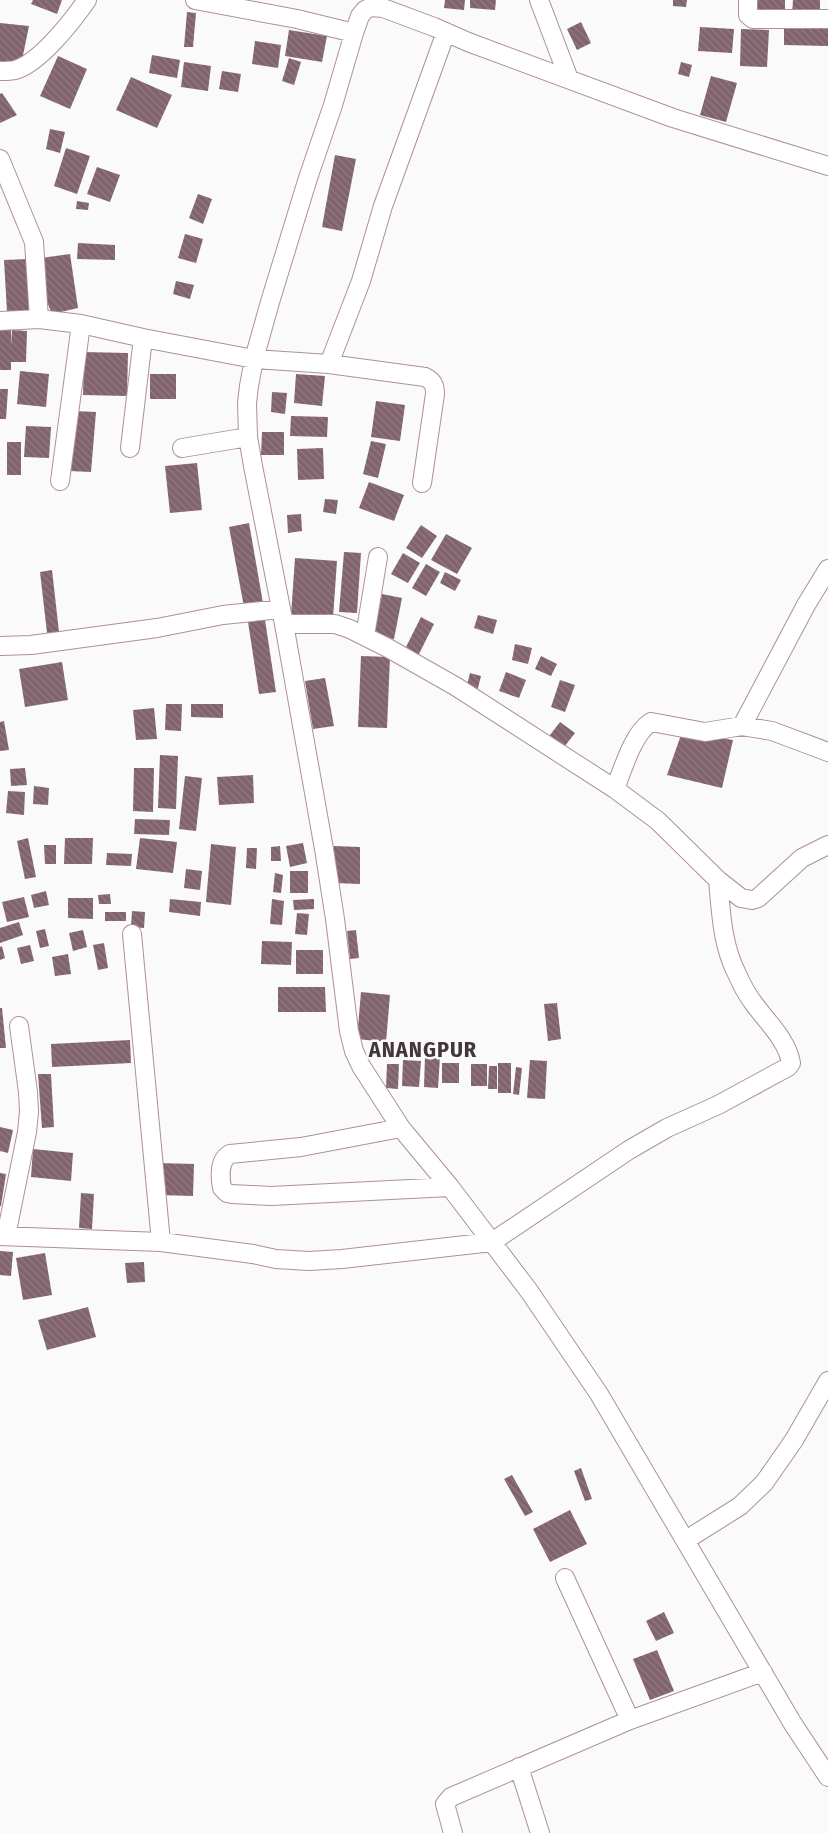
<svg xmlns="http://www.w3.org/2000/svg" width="828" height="1833" viewBox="0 0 828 1833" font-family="'Fira Sans Condensed',sans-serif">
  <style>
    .building { fill: url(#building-back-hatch) }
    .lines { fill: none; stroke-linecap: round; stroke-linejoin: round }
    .minor-casing { stroke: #af8f98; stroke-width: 20 }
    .minor { stroke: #fff; stroke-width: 18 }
    .labels { text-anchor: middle; stroke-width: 5; stroke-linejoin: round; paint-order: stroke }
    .district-label { font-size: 22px; font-weight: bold; letter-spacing: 1px; fill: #44373b; stroke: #fafafa }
  </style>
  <defs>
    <pattern id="building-back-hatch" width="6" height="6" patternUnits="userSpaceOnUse" patternTransform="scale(1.25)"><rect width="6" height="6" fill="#81636c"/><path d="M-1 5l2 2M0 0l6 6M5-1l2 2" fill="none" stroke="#927b82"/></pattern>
  </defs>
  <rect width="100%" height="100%" fill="#fafafa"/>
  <path class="building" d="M 33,0 L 62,0 L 57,14 L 31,4 Z
    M 445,0 L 465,0 L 464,10 L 444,8 Z
    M 470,0 L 496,0 L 495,10 L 470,8 Z
    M 673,0 L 687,0 L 686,7 L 673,6 Z
    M 756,0 L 785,0 L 785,16 L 755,15 Z
    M 793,0 L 820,0 L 820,16 L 792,14 Z
    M 187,12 L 196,13 L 193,47 L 184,47 Z
    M 581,22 L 591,43 L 577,50 L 567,29 Z
    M 0,23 L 29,26 L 21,65 L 0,65 Z
    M 784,26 L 828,27 L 828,46 L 784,45 Z
    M 700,27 L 734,29 L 732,53 L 698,51 Z
    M 741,29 L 769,30 L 767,67 L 740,66 Z
    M 289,30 L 327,36 L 322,62 L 285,56 Z
    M 255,41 L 281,45 L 278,68 L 252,64 Z
    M 152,55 L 180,60 L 177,78 L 149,73 Z
    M 58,56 L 87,69 L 70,109 L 40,96 Z
    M 289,58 L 301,62 L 294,85 L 282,81 Z
    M 184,62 L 211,66 L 208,91 L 181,87 Z
    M 681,62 L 692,65 L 689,77 L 678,74 Z
    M 222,71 L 241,74 L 238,92 L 219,89 Z
    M 711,76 L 737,83 L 726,122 L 700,115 Z
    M 131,77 L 172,95 L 157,128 L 116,110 Z
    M 2,93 L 17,115 L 0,123 L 0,94 Z
    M 50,129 L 65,132 L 60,153 L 46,149 Z
    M 66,148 L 90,156 L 77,194 L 54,186 Z
    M 335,155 L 356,159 L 342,231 L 322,227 Z
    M 97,167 L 120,175 L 110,202 L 87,194 Z
    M 198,194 L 212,199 L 203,224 L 189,218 Z
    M 77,201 L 89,203 L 88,210 L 76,209 Z
    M 185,234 L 203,239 L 196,263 L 178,258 Z
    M 78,243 L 115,245 L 115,260 L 77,259 Z
    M 70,254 L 78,308 L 52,314 L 38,280 L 41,258 Z
    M 28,259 L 31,311 L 7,312 L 4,260 Z
    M 176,281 L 194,285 L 190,299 L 173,294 Z
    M 0,330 L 11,330 L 11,346 L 12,330 L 27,331 L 26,362 L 11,362 L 11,370 L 0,370 Z
    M 84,352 L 128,353 L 127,396 L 83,395 Z
    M 20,371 L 49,374 L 46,407 L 17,404 Z
    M 150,374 L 176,374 L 176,399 L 150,399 Z
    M 296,374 L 325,376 L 322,406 L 294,403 Z
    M 0,389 L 8,389 L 6,419 L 0,419 Z
    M 272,392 L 287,393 L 285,414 L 271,412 Z
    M 376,401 L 405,405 L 400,441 L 371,437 Z
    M 74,411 L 96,412 L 91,472 L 69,471 Z
    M 291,416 L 328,417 L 327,437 L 290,436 Z
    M 26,426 L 51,427 L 49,458 L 24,457 Z
    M 262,432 L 284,432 L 284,455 L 261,455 Z
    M 371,441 L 386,444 L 378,478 L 363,474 Z
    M 7,442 L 21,442 L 21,475 L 7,475 Z
    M 323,448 L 324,479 L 298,480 L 297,449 Z
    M 197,463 L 202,510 L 170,513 L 165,466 Z
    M 369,482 L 404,495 L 394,521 L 359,508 Z
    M 325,499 L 338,500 L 336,514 L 323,512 Z
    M 301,514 L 302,531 L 288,533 L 287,515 Z
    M 249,523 L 263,603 L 244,607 L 229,527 Z
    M 421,525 L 437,536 L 422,558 L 406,548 Z
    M 446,534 L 472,548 L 457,574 L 431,560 Z
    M 344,552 L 361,553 L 357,613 L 339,612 Z
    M 403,553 L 420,563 L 408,583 L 391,574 Z
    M 295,558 L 337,561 L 333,618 L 291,615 Z
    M 426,564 L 440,572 L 426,596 L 412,588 Z
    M 52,570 L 59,632 L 47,633 L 40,572 Z
    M 445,572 L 461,580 L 455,591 L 440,583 Z
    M 382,594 L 402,598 L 394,639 L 374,636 Z
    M 478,615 L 497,620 L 493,634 L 474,628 Z
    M 421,617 L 434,624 L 417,658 L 404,651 Z
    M 265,620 L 276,692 L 259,694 L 248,622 Z
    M 515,644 L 532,648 L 528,664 L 512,660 Z
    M 361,656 L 390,657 L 387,728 L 358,727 Z
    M 541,656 L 557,664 L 551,676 L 535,669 Z
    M 62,662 L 68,700 L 25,707 L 19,669 Z
    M 506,672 L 526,680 L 519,698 L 499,691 Z
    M 470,673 L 481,676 L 477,692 L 466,689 Z
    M 325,678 L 334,726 L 313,729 L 305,681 Z
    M 560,680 L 575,685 L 565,712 L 551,707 Z
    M 166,704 L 182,704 L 181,731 L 165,730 Z
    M 191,704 L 223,704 L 223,718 L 191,717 Z
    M 154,708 L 157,739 L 136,740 L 133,710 Z
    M 4,721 L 9,750 L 0,751 L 0,722 Z
    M 560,722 L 575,733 L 561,751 L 547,739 Z
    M 682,732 L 733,740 L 722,788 L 667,775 Z
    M 160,755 L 178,756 L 176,809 L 158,808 Z
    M 25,768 L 27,785 L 11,786 L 10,769 Z
    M 134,768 L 154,768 L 153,812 L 133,811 Z
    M 253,775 L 254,803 L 219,805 L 217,777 Z
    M 185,776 L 202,778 L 196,831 L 179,829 Z
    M 34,786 L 49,788 L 48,805 L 33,804 Z
    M 8,791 L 25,792 L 24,815 L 6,813 Z
    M 135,819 L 170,820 L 169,835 L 134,834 Z
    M 28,838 L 36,877 L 25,879 L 17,841 Z
    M 65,838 L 93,838 L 92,864 L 64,864 Z
    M 140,838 L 177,842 L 173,873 L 136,869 Z
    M 303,843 L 307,863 L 290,867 L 286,846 Z
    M 211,844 L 236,847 L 231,905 L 206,902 Z
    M 44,845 L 56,845 L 56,864 L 45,864 Z
    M 280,846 L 281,861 L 271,861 L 271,847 Z
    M 334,846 L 360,847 L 360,884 L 334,883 Z
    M 247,848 L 257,848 L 256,869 L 246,868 Z
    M 107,853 L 132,854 L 131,866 L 106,865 Z
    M 186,869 L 202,871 L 200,890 L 184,888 Z
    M 290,871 L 308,871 L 308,893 L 290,893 Z
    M 275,873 L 283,875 L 281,893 L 273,892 Z
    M 46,891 L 49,905 L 34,908 L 31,895 Z
    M 110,894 L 111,904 L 99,904 L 98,895 Z
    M 24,897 L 29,917 L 7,922 L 2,902 Z
    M 68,898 L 93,898 L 93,919 L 68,918 Z
    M 170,899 L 201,902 L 200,916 L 169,912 Z
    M 272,899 L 284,901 L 282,925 L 270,924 Z
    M 314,899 L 314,909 L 294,910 L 293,900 Z
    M 132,911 L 145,912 L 144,928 L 131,927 Z
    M 105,912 L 126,912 L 126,921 L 105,921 Z
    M 297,913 L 309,914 L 307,935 L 295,934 Z
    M 19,922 L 23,935 L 0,943 L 0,928 Z
    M 45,929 L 49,946 L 40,948 L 36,931 Z
    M 83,930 L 87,947 L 73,951 L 69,933 Z
    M 356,930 L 359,958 L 350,959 L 347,931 Z
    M 262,941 L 292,942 L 291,965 L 261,964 Z
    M 104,943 L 108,968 L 98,970 L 93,945 Z
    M 30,945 L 34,961 L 21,964 L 17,948 Z
    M 2,946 L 5,958 L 0,960 L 0,947 Z
    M 296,950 L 323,950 L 323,974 L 296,974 Z
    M 68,954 L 71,974 L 55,976 L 52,957 Z
    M 278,987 L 325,987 L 326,1012 L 278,1012 Z
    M 361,992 L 390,995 L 386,1042 L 357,1039 Z
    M 557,1003 L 561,1039 L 548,1041 L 544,1004 Z
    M 0,1008 L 2,1008 L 6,1048 L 0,1048 Z
    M 130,1040 L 131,1063 L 52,1067 L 51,1044 Z
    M 425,1056 L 440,1057 L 438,1088 L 424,1087 Z
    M 403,1060 L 421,1061 L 419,1087 L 402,1086 Z
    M 530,1060 L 547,1061 L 545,1099 L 527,1098 Z
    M 442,1063 L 459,1063 L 459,1083 L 442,1083 Z
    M 498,1063 L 511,1063 L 511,1093 L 498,1093 Z
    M 387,1064 L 399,1064 L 398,1089 L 386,1088 Z
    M 471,1064 L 487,1064 L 487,1086 L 471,1086 Z
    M 489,1066 L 497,1066 L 497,1089 L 488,1089 Z
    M 516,1067 L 522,1068 L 519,1095 L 513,1094 Z
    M 38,1074 L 51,1074 L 54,1127 L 42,1128 Z
    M 0,1127 L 13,1130 L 8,1153 L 0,1151 Z
    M 33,1149 L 73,1153 L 71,1181 L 31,1177 Z
    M 159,1163 L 194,1164 L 193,1196 L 158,1195 Z
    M 0,1173 L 6,1174 L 1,1206 L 0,1206 Z
    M 81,1193 L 94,1194 L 92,1229 L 79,1228 Z
    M 0,1251 L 13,1252 L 11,1276 L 0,1275 Z
    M 45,1253 L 52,1295 L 23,1300 L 16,1258 Z
    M 144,1262 L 145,1282 L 127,1283 L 125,1263 Z
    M 88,1307 L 96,1337 L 47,1350 L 38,1320 Z
    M 581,1468 L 592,1499 L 585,1501 L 574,1471 Z
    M 512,1475 L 533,1512 L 525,1516 L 504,1479 Z
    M 570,1510 L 587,1544 L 550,1562 L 533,1529 Z
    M 664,1612 L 674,1633 L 656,1641 L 646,1621 Z
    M 657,1650 L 674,1691 L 650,1700 L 633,1659 Z"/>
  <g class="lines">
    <g class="minor-casing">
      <path id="minor" d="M 195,0 L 297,19 L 354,33
        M 539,0 L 569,79
        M 748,0 L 748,15 L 753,19 L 828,19
        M 0,71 C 5,71 11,71 15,70 C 40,63 73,20 87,0
        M 0,159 L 34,242 L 39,319
        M 828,166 L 673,118 L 468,42 L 434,27 L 383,8 L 371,7 L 365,10 L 360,16 L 354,33 L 333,105 L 308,178 L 270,302 L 254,359 L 249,386 L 247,403 L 248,437 L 253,466 L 284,624 L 324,849 L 335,919 L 349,1031 L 354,1051 L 361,1066 L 401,1128 L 450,1187 L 529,1291 L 599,1394 L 793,1724 L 828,1777
        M 0,321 L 39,319 L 81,324 L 143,338 L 254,359 L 329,364 L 425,377 C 433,381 435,385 435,394 L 422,483
        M 329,364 L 361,281 L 383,206 L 446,32
        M 130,448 L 143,338
        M 182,448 L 248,437
        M 60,481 L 81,324
        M 284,624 L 335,624 L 350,629 L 388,648 L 455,686 L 615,789 L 658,821 L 718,880 L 741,898 L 752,900 L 758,898 L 802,858 L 828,845
        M 365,636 L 378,557
        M 0,646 L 31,645 L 157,628 L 223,615 L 281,609
        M 742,726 L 806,605 L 828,569
        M 615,789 C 623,769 633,733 651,722 L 705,732 L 742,726 L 772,731 L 828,752
        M 132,934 L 161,1242
        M 401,1128 L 301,1147 L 230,1154 C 219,1160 220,1177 222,1188 L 227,1193 L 232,1194 L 271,1196 L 450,1187
        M 0,1236 L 161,1242 L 253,1254 L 276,1259 L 309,1261 L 342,1259 L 492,1242 L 629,1150 L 667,1128 L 718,1105 L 788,1067 L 791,1063 C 787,1039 765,1020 752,1001 C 746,993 741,983 737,974 C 722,945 721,912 718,880
        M 6,1236 L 27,1132 L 29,1112 L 28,1092 L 19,1026
        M 686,1540 L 740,1506 L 764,1483 L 794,1440 L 828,1381
        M 565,1578 L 630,1720
        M 519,1767 L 540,1833
        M 453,1833 L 445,1804 L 451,1797 L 630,1720 L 763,1672"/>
    </g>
    <use href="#minor" class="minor"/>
  </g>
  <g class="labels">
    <g class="district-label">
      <text x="423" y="1057">ANANGPUR</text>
    </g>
  </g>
</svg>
